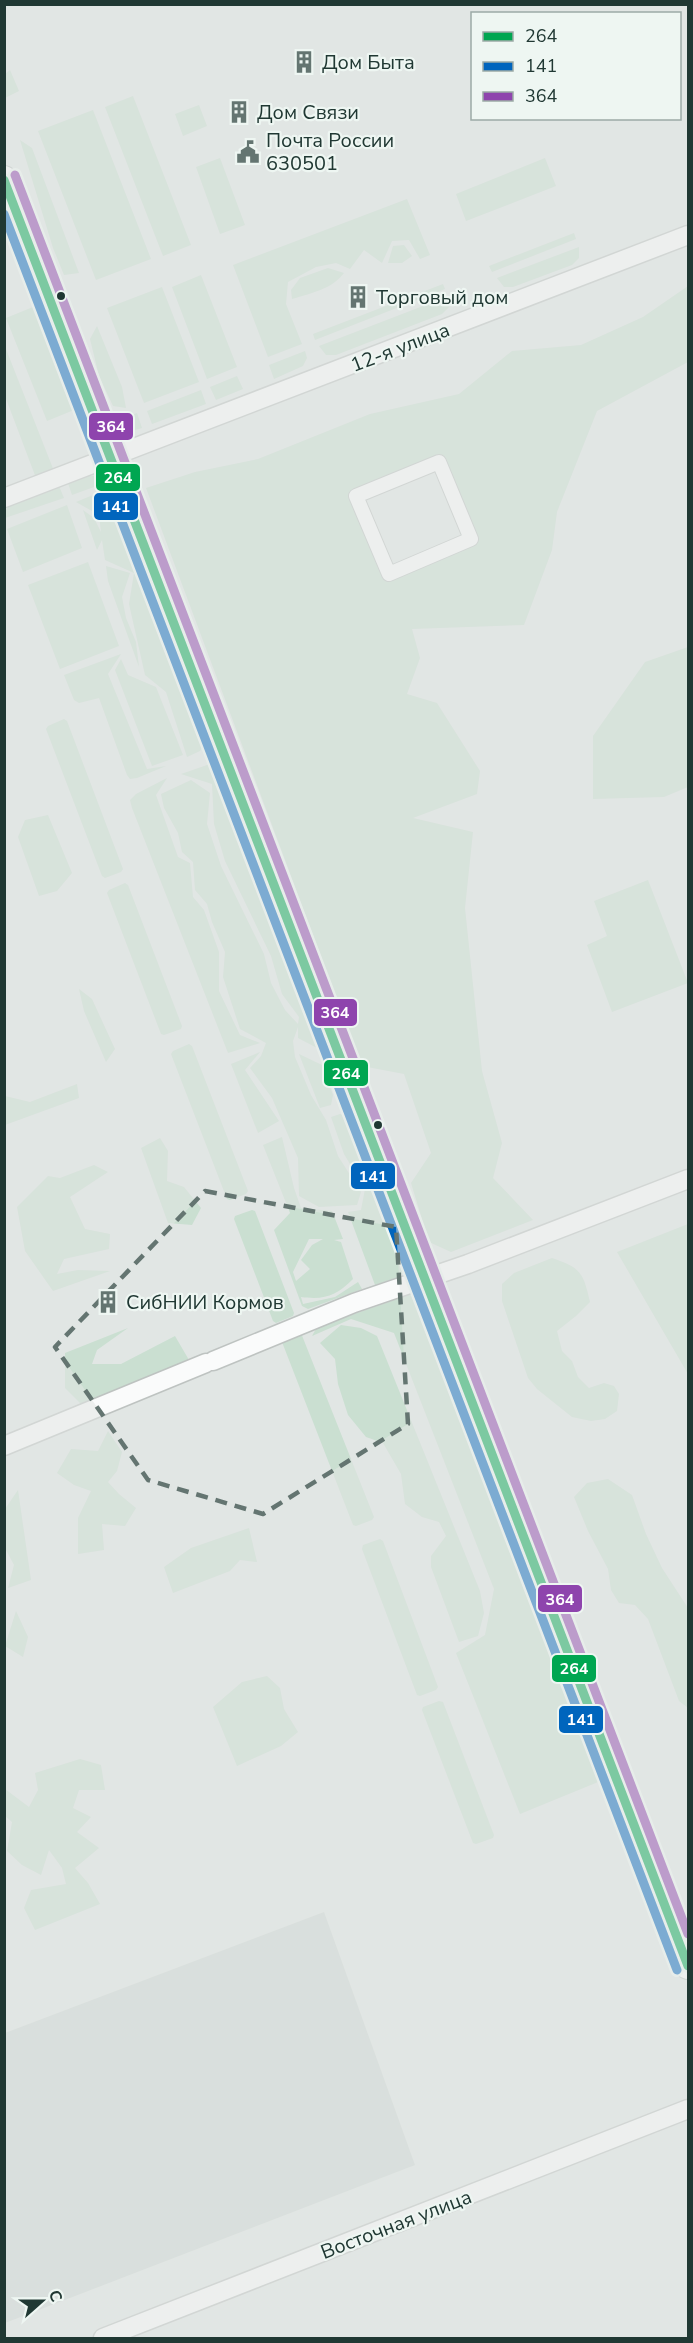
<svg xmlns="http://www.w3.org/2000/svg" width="693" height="2343" viewBox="0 0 693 2343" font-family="'Nunito Sans',sans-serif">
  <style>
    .built { fill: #ced8d4 }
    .green { fill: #cadfd1; fill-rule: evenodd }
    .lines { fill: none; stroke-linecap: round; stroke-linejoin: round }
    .pedestrian-casing { stroke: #bec3c1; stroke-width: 16 }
    .minor-casing { stroke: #bec3c1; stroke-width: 21 }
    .secondary-casing { stroke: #bdc4c2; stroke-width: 28 }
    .pedestrian { stroke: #fafbfb; stroke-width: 14 }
    .minor { stroke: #fafbfb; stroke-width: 18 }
    .secondary { stroke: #fafbfb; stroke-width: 26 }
    .bus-1-casing { stroke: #eef6f2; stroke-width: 14 }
    .bus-2-casing { stroke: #eef6f2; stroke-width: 14 }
    .bus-3-casing { stroke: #eef6f2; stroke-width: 14 }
    .bus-1 { stroke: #00a651; stroke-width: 9 }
    .bus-2 { stroke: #0065bd; stroke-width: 9 }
    .bus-3 { stroke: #8e44ad; stroke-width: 9 }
    .marked { fill: none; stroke: #647571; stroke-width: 4.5; stroke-dasharray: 12 8; stroke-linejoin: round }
    .bus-dot { fill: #203833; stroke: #eef6f2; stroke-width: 2 }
    .labels { text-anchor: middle; stroke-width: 4.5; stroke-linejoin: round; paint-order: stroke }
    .poi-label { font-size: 20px; fill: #203833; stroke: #eef6f2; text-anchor: start }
    .street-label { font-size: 20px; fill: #203833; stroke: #eef6f2 }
    .line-badge { stroke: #eef6f2; stroke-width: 2 }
    .badge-label { font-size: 16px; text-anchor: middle; font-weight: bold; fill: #fff }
  </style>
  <rect width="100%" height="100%" fill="#e1e6e4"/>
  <path class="built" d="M 324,1912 L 415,2165 L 5,2323 L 5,2033 Z"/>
  <path class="green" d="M 10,70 L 19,91 L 5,98 L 5,74 Z
    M 133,96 L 191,245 L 163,256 L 105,107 Z
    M 199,105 L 207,126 L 183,136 L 175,114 Z
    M 93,110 L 151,259 L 96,280 L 38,131 Z
    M 20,140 L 32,148 L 79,273 L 64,275 L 53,248 Z
    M 220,158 L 245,225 L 220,234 L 196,167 Z
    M 545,158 L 556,186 L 466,221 L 456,194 Z
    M 407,199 L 430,255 L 420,259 L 409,240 L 392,241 L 382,263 L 364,250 L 350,269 L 336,263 L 316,267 L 288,282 L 286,304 L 302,344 L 268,357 L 233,265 Z
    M 574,233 L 576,239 L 492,272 L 489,266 Z
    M 404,245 L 412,256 L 402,263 L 388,263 L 393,246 Z
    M 579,247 L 579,258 L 572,265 L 513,287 L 504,287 L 497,278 Z
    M 328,268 L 344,273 C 332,289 312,293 292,299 L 291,290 L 300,278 Z
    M 201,275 L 237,367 L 207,379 L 172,287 Z
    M 443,284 L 445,289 L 315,340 L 313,334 Z
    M 688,286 L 688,362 L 597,411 L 557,512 L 552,550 L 524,625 L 412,629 L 420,658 L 407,694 L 437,703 L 480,771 L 477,794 L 413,818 L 473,832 L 465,908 L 482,1071 L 502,1143 L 493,1178 L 533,1220 L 451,1252 L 429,1242 L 411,1183 L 431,1153 L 404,1074 L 362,1066 L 146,488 L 195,472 L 258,459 L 370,414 L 459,394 L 512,351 L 581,345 L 643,317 ZM 439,462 L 471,539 L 389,573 L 356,497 Z
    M 162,287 L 199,382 L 144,403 L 107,308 Z
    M 449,296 L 449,307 L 442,314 L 336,355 L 326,355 L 319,346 Z
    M 33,307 L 74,410 L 47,421 L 6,318 Z
    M 97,326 L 122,387 L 126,408 L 113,406 L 99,376 L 90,339 Z
    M 4,344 L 54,471 L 36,478 L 5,396 Z
    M 305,351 L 307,358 L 303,366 L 274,379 L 269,365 Z
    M 237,376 L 243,389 L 216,400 L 210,387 Z
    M 201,390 L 206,404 L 152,424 L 147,411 Z
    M 137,413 L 142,428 L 128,432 L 119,429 L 116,421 Z
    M 87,476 L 97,476 L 103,479 L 105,483 L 72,495 L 68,483 Z
    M 59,486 L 64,498 L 5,518 L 5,511 L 10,505 Z
    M 110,488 L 207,740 L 200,751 L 187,757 L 166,692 L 145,675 L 129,604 L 134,573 L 105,560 L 102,540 L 97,550 L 83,510 L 94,518 L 101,532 L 99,515 L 76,502 Z
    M 67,505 L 82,548 L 23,572 L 7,529 Z
    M 88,562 L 119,646 L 60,669 L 28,585 Z
    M 106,566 L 130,573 L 122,597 L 126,618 L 136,642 L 139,667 L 108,581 Z
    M 688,647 L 688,787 L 664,797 L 593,799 L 593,736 L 645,662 Z
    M 121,654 L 108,674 L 147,769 L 166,766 L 137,778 L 130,779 L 127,775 L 99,698 L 79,703 L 74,700 L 64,675 Z
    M 121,659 L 128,675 L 156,687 L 183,755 L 152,766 L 115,670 Z
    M 64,719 L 67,721 L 123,869 L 121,872 L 105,878 L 102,876 L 46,729 L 48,726 Z
    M 210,764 L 219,770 L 324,1047 L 319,1049 L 298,1038 L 298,1027 L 293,1041 L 295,1057 L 311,1095 L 326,1120 L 338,1156 L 361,1192 L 357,1205 L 319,1207 L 299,1196 L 298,1158 L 272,1098 L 250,1068 L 261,1056 L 266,1043 L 240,1029 L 223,977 L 225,952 L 212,922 L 207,904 L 195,890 L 193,862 L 182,852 L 178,833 L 164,808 L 161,794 L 191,780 L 210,793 L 207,824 L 221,866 L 264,954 L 271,983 L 285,1010 L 298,1024 L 299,1017 L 282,994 L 271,956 L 225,861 L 214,824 L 212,784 L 181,774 Z
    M 167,778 L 156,795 L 178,857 L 190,863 L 193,897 L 204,910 L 219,952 L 219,991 L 240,1035 L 260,1043 L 228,1053 L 132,808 L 130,800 L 136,794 Z
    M 48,815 L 72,873 L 57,891 L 39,896 L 18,837 L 25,820 Z
    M 648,880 L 688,983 L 612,1012 L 587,945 L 607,936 L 594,901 Z
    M 125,883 L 128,885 L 182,1026 L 181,1029 L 164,1035 L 161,1034 L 107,893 L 109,890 Z
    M 79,989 L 92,999 L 115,1049 L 106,1062 L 84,1011 Z
    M 189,1044 L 192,1046 L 248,1191 L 246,1194 L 230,1200 L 227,1199 L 171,1054 L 173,1051 Z
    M 260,1052 L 245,1070 L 279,1121 L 258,1133 L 231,1064 Z
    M 299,1054 L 322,1065 L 333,1095 L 331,1105 L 320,1108 Z
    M 77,1084 L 79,1098 L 5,1125 L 5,1096 L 30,1102 Z
    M 340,1114 L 352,1117 L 408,1269 L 398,1277 L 375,1285 L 348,1212 L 361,1210 L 365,1189 L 344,1154 L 331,1117 Z
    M 282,1137 L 294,1188 L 301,1208 L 332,1211 L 343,1239 L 334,1240 L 341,1242 L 353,1279 C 336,1296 325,1300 301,1297 L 303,1304 L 335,1297 L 358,1282 L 362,1289 L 308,1309 L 302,1306 L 274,1230 L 290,1213 L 263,1145 ZM 309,1239 L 323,1239 L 312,1245 L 301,1260 L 310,1269 L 296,1281 L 293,1272 Z
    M 160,1138 L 168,1151 L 167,1181 L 184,1187 L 201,1208 L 192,1225 L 168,1223 L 141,1148 Z
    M 94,1165 L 108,1172 L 70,1197 L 85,1229 L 110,1234 L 109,1249 L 64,1259 L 57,1274 L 78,1270 L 110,1271 L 53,1291 L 25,1251 L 17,1207 L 48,1176 L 60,1178 Z
    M 252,1210 L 255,1211 L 294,1313 L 293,1316 L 276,1323 L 273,1321 L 234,1219 L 235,1216 Z
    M 688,1224 L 688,1374 L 617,1252 Z
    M 552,1258 C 581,1268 583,1272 590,1302 L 576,1316 L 557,1331 L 562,1351 L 572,1361 L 578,1377 L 589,1388 L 604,1383 L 614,1386 L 619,1394 L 617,1411 L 605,1419 L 591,1421 L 572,1417 L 537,1389 L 528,1378 L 502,1301 L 502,1284 L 514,1273 Z
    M 409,1295 L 421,1299 L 451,1372 L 452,1393 L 460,1420 L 473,1451 L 487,1465 L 603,1780 L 520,1814 L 456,1653 L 485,1635 L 494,1589 L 394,1333 L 351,1319 L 312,1336 L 317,1327 Z
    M 341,1325 L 361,1328 L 377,1336 L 480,1591 L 484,1613 L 478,1636 L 459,1642 L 431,1567 L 431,1556 L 446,1536 L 439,1522 L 422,1517 L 405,1504 L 401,1474 L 383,1443 L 366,1437 L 348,1415 L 338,1384 L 335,1359 L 320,1343 Z
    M 128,1328 L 97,1350 L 92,1364 L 121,1364 L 175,1336 L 189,1360 L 81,1404 L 65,1388 L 65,1353 Z
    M 301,1333 L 374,1517 L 372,1520 L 356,1526 L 353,1525 L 282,1342 Z
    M 108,1431 L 122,1452 L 117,1471 L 108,1482 L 119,1494 L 136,1508 L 125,1526 L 102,1524 L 104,1550 L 78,1554 L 78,1518 L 91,1491 L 74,1485 L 57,1473 L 71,1449 L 98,1451 Z
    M 608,1479 L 632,1495 L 646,1534 L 662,1568 L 688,1608 L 688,1708 L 679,1701 L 648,1619 L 635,1605 L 619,1603 L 611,1590 L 608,1569 L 588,1531 L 574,1497 L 587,1483 Z
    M 18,1490 L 31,1580 L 8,1588 L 14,1565 L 5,1548 L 5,1509 Z
    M 249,1528 L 257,1562 L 240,1560 L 230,1571 L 173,1593 L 164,1567 L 191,1548 Z
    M 380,1539 L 383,1541 L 438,1687 L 436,1690 L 420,1696 L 417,1695 L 362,1549 L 363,1545 Z
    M 16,1611 L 28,1637 L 23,1657 L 5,1646 Z
    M 267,1676 L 280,1688 L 284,1709 L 298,1732 L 281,1746 L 237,1766 L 213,1707 L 242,1682 Z
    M 439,1701 L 443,1702 L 494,1835 L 493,1838 L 476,1844 L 473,1843 L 422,1710 L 423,1707 Z
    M 80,1759 L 101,1765 L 105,1790 L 79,1790 L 73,1808 L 91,1817 L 77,1832 L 99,1848 L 75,1868 L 88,1883 L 100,1904 L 35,1930 L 24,1908 L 31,1890 L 66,1884 L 62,1868 L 49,1850 L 41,1875 L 22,1865 L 7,1851 L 12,1822 L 5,1816 L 5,1789 L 29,1807 L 38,1790 L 35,1773 Z"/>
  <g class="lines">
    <g class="pedestrian-casing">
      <path id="pedestrian" d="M 439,462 L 471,539 L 389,574 L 356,496 Z"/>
    </g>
    <g class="minor-casing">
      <path id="minor" d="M 4,498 L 688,235
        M 213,1361 L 354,1303 L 468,1264 L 688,1179
        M 4,1446 L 206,1363
        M 103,2338 L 688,2109"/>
    </g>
    <g class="secondary-casing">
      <path id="secondary" d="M 4,179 L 688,1966"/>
    </g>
    <use href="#pedestrian" class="pedestrian"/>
    <use href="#minor" class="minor"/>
    <use href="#secondary" class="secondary"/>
    <g class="bus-1-casing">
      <path id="bus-1" d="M 4,180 L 688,1966"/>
    </g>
    <g class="bus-2-casing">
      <path id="bus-2" d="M 4,214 L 677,1970"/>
    </g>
    <g class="bus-3-casing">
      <path id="bus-3" d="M 15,175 L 688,1934"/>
    </g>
    <use href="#bus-1" class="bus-1"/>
    <use href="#bus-2" class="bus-2"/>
    <use href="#bus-3" class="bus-3"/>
  </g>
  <path d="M0 0H693V2343H0ZM 205,1191 L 396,1227 L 408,1424 L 263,1514 L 148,1480 L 55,1347 Z" fill="#e1e6e4" fill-opacity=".55" fill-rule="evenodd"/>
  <path class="marked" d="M 205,1191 L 396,1227 L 408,1424 L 263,1514 L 148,1480 L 55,1347 Z"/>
  <defs>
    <g id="building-bare" transform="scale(1.8)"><path d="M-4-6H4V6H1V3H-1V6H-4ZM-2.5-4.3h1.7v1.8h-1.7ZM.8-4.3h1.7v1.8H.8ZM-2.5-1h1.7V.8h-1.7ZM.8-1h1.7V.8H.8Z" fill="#647571" stroke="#eef6f2" stroke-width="2.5" paint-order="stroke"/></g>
    <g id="civic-bare" transform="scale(1.8)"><path d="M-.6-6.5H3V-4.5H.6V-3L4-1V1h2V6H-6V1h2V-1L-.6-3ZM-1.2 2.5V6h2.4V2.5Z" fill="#647571" stroke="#eef6f2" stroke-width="2.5" paint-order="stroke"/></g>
  </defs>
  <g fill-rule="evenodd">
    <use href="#building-bare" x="304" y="62"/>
    <use href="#building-bare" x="239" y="112"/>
    <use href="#civic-bare" x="248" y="152"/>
    <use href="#building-bare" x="358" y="297"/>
    <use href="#building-bare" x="108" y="1302"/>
  </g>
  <g class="bus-dot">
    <circle cx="61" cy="296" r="5"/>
    <circle cx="378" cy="1125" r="5"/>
  </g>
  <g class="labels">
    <g class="poi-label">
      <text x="322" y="69">Дом Быта</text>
      <text x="257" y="119">Дом Связи</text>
      <text x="266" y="147">Почта России<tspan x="266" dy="23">630501</tspan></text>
      <text x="376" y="304">Торговый дом</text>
      <text x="126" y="1309">СибНИИ Кормов</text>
    </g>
    <g class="street-label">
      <text transform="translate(400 347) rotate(-21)" y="7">12-я улица</text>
      <text transform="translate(396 2224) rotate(-21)" y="7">Восточная улица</text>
    </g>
  </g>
  <g class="line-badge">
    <rect x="88" y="412" width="46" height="29" rx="6" fill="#8e44ad"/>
    <rect x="95" y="463" width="46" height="29" rx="6" fill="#00a651"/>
    <rect x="93" y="492" width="46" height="29" rx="6" fill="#0065bd"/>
    <rect x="313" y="998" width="45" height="29" rx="6" fill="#8e44ad"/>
    <rect x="323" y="1059" width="46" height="28" rx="6" fill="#00a651"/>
    <rect x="350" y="1162" width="46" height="28" rx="6" fill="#0065bd"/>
    <rect x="537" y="1584" width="46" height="29" rx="6" fill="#8e44ad"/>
    <rect x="551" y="1654" width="46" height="29" rx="6" fill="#00a651"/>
    <rect x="558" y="1705" width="46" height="29" rx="6" fill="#0065bd"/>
  </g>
  <g class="badge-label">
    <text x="111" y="432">364</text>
    <text x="118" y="483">264</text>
    <text x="116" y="512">141</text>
    <text x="335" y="1018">364</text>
    <text x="346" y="1079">264</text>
    <text x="373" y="1182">141</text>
    <text x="560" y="1605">364</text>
    <text x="574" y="1674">264</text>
    <text x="581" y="1725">141</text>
  </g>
  <rect width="693" height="2343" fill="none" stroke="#203833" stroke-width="12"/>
  <rect x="471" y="12" width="210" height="108" fill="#eef6f2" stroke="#9caaa6" stroke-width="1.5"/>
  <rect x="483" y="32" width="30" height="9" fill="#00a651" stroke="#9caaa6" stroke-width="1.5"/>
  <text x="525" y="42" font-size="18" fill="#203833">264</text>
  <rect x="483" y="62" width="30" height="9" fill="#0065bd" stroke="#9caaa6" stroke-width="1.5"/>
  <text x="525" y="72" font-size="18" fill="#203833">141</text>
  <rect x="483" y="92" width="30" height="9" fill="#8e44ad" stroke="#9caaa6" stroke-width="1.5"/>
  <text x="525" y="102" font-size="18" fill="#203833">364</text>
  <g transform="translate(42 2301) rotate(69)" stroke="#eef6f2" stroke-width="4.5" paint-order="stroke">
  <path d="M0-4.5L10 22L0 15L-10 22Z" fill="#203833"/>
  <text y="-9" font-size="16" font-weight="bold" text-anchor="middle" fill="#203833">С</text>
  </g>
</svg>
